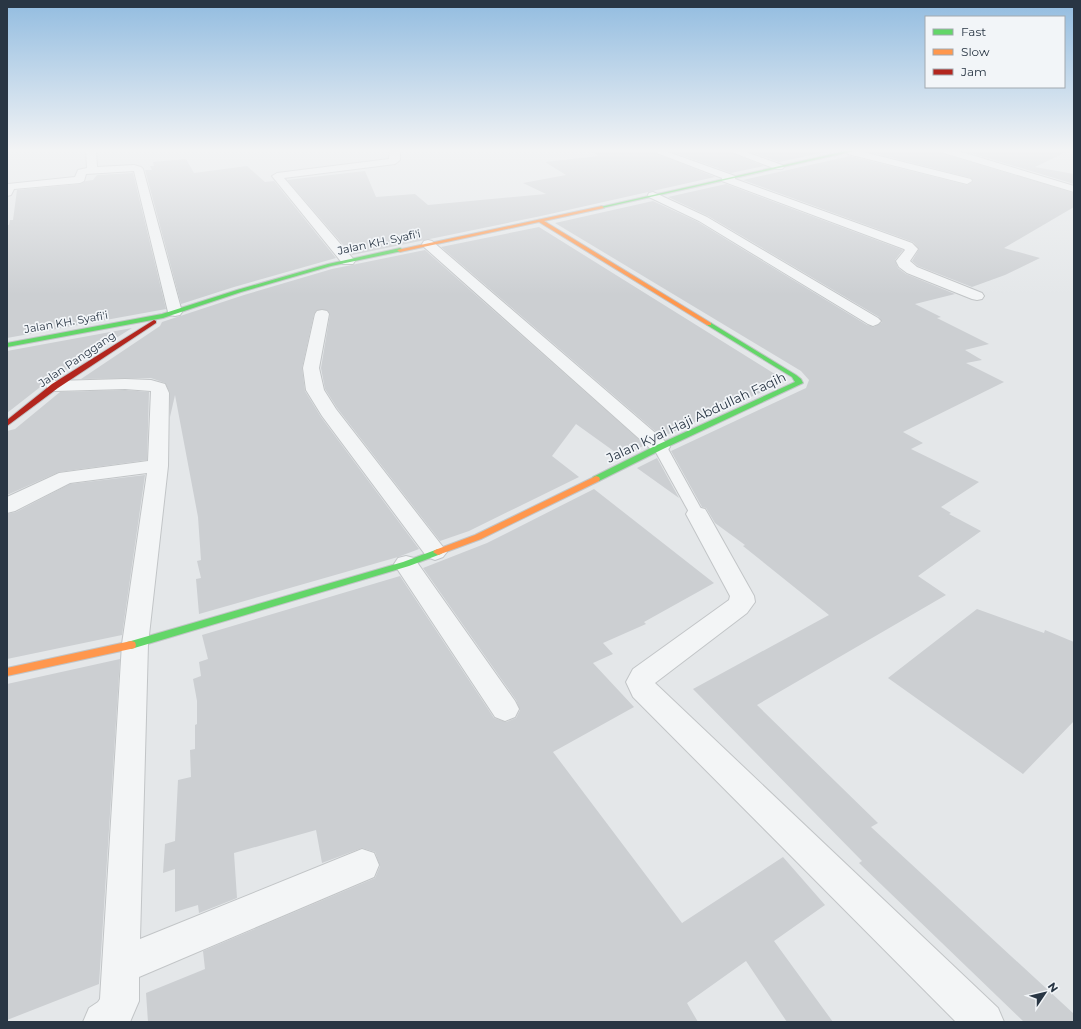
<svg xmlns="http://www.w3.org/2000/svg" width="1081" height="1029" viewBox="0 0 1081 1029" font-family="Montserrat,sans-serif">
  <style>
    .building { fill: #cccfd2 }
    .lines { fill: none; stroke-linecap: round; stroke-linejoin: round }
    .lane-casing { stroke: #c2c5c7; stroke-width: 2 }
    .street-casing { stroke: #c2c5c7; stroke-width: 2 }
    .fast-casing { stroke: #c2c5c7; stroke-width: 2 }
    .slow-casing { stroke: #c2c5c7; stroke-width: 2 }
    .jam-casing { stroke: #c2c5c7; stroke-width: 2 }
    .lane { fill: #f3f5f6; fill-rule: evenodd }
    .street { fill: #f3f5f6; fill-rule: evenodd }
    .fast { fill: #63d668; fill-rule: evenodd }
    .slow { fill: #ff974d; fill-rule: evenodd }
    .jam { fill: #b3261e; fill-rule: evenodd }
    .labels { text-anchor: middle; stroke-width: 3.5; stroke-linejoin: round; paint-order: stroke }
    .far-street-label { font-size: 11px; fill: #293644; stroke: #f2f5f8 }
    .street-label { font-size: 13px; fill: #293644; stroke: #f2f5f8 }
  </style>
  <rect width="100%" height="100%" fill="#e4e7e9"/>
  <path class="building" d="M 591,151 L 651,151 L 715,177 L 541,216 L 352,255 L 287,180 L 365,171 L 376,197 L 415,194 L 428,205 L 546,194 L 523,183 L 566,175 L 545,162 L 599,156 Z
    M 670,151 L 728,151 L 764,166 L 731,173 Z
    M 748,151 L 830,151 L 779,162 Z
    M 866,151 L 942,151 L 944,154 L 1074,193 L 1074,207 L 1004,248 L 1040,258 L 1005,275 L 972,287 L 918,266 L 912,261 L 919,249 L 913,242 L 743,180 L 850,156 L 967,185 L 973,181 L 971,178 Z
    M 964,151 L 1068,151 L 1035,167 L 1074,174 L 1074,184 Z
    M 186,159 L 194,173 L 247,166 L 265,182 L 274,181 L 336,258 L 234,287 L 181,304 L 145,170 L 152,170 L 150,166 L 154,166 L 153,162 Z
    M 133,173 L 166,309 L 7,338 L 7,225 L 9,225 L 10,220 L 13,220 L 17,190 L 80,184 L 86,181 L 93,180 L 97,175 Z
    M 726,184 L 903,250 L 895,260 L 898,268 L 906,274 L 955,294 L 915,304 L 941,317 L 937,318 L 989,344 L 965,350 L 982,360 L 966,363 L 1004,382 L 903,432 L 923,443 L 911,449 L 979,482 L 941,507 L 951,513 L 949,514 L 981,531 L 918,576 L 946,595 L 757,705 L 878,823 L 871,827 L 1074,1014 L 1074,1022 L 1024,1022 L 859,863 L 862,861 L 693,689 L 829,615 L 743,546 L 745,545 L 715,523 L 706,508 L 702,507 L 671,451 L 806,388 L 809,380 L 801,371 L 555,223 L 653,201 L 698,222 L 867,325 L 874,327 L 882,322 L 879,317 L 708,216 L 668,197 Z
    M 539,227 L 786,381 L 662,437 L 441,247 Z
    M 425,250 L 645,445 L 622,457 L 576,424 L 552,456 L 579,477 L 469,531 L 440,541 L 337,408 L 325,389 L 321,368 L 330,314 L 327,310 L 317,310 L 314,314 L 302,368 L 305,391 L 321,417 L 419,549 L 398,557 L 199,614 L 196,579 L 201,578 L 197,561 L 201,560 L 198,517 L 175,395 L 170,417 L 170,393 L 165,383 L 151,378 L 81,379 L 160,326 L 162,322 L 244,295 L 332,269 Z
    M 132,328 L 48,381 L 7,413 L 7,351 Z
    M 125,390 L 149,392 L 147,460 L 59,472 L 7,495 L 7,431 L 15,429 L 60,392 Z
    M 657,458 L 679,498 L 637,468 Z
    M 145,475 L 122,635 L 7,659 L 7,514 L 16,512 L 70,484 Z
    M 594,489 L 714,583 L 644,622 L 646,624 L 603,643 L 613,654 L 593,663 L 634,707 L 553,752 L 682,923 L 783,857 L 825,905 L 774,941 L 833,1022 L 787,1022 L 746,961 L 687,1003 L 698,1022 L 148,1022 L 146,993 L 205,969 L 203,951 L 375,878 L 380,866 L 375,852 L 362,848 L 322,863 L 316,830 L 234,853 L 237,898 L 199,913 L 198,905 L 175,912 L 175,869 L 163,873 L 165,844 L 175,841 L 178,780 L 191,777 L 190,750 L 195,749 L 195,725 L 197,724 L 197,701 L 193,679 L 201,676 L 199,662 L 208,659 L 202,635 L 400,576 L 494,718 L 506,722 L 516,718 L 520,710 L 516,700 L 423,568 L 487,543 Z
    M 977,609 L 1044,633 L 1045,630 L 1074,642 L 1074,721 L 1023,774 L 888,678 Z
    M 120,659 L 99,984 L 7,1020 L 7,684 Z"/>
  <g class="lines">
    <g class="lane-casing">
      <path id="lane" d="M 660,443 L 665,444 L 667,447 L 704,514 L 702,517 L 697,519 L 692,517 L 690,514 L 653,447 L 655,444 Z"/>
    </g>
    <g class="street-casing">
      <path id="street" d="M 86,151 L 96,151 L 97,167 L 134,165 L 141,167 L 143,169 L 182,312 L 180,315 L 175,316 L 170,315 L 168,312 L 134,171 L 86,174 L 84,181 L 80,183 L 14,189 L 11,195 L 7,196 L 7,184 L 8,184 L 75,177 L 78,170 L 87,168 Z
        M 390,151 L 400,151 L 400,160 L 395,164 L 284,178 L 355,261 L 353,264 L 343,264 L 272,176 L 277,173 L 389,159 Z
        M 652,151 L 665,151 L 735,176 L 735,179 L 912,243 L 918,249 L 910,261 L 917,267 L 982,293 L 984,296 L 982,299 L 977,300 L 972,299 L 907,273 L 899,267 L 896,261 L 905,250 L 904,249 L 722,181 L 722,178 Z
        M 729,151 L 743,151 L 782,165 L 784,167 L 782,169 L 776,169 Z
        M 847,151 L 859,151 L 971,179 L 972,181 L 967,184 L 848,154 Z
        M 943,151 L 958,151 L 1074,186 L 1074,192 L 944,153 Z
        M 653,192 L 707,217 L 878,318 L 881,321 L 878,324 L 873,326 L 868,324 L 699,221 L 649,197 L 648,195 L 649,193 Z
        M 428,240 L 432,241 L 667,443 L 670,447 L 667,451 L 660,453 L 653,451 L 424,247 L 422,244 L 424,241 Z
        M 322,310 L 327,311 L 329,314 L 319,368 L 324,390 L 336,409 L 443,547 L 447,552 L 443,557 L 435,560 L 427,557 L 322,416 L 306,390 L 303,368 L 315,314 L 317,311 Z
        M 125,379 L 151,380 L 165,384 L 169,393 L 168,466 L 148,644 L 140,939 L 362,849 L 374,853 L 379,865 L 374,877 L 139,977 L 139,1001 L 130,1022 L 83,1022 L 89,1008 L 98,1002 L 100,999 L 122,644 L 147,473 L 70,483 L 15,511 L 7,513 L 7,497 L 59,473 L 148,461 L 151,391 L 125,389 L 55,391 L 49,390 L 46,386 L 49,382 L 55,381 Z
        M 697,507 L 705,509 L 708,514 L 754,596 L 755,602 L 747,613 L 655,683 L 998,1008 L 1004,1022 L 956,1022 L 633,697 L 626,682 L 633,669 L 729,600 L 730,596 L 686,514 L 689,509 Z
        M 406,556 L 414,558 L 515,701 L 519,709 L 515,717 L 505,721 L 495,717 L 394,564 L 398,558 Z"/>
    </g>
    <g class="fast-casing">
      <path id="fast" d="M 846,151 L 854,151 L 602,208 L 600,207 Z
        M 400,248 L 402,249 L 402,251 L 331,266 L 241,292 L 163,318 L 7,347 L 7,343 L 162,314 L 237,290 L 328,264 Z
        M 707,323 L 711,323 L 796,375 L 801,379 L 803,383 L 663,449 L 599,481 L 593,481 L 592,479 L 593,477 L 657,445 L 795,382 L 792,377 L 707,325 Z
        M 438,549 L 441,550 L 443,552 L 441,554 L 409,566 L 131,649 L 127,648 L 126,645 L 127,642 L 131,641 L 403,562 Z"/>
    </g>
    <g class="slow-casing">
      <path id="slow" d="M 602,206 L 604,208 L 544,221 L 711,323 L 711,325 L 707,325 L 539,222 L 400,252 L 397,250 Z
        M 596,476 L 599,477 L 600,479 L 599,481 L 481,539 L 438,555 L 433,552 L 435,550 L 475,535 Z
        M 131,641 L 135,642 L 136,645 L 135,648 L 7,676 L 7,668 Z"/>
    </g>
    <g class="jam-casing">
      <path id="jam" d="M 154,320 L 156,321 L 156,323 L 58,388 L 7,426 L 7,420 L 52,384 Z"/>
    </g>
    <use href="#lane" class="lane"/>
    <use href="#street" class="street"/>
    <use href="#fast" class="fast"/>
    <use href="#slow" class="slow"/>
    <use href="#jam" class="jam"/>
  </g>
  <linearGradient id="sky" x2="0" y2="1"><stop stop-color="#92bce0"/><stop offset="0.51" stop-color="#f3f4f5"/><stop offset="1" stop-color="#f3f4f5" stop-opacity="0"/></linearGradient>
  <rect width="1081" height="295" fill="url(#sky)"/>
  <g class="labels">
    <g class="far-street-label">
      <text transform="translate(379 242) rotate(-12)" y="4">Jalan KH. Syafi'i</text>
      <text transform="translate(66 322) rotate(-10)" y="4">Jalan KH. Syafi'i</text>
      <text transform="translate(77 359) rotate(-34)" y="4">Jalan Panggang</text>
    </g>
    <g class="street-label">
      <text transform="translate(696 417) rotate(-25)" y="5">Jalan Kyai Haji Abdullah Faqih</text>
    </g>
  </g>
  <rect width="1081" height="1029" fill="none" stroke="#293644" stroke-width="16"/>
  <rect x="925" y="16" width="140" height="72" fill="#f2f5f8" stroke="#a2a9b0"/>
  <rect x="933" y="29" width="20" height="6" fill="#63d668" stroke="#a2a9b0"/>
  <text x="961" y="36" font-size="12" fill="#293644">Fast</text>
  <rect x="933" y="49" width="20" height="6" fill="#ff974d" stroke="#a2a9b0"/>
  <text x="961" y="56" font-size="12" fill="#293644">Slow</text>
  <rect x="933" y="69" width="20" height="6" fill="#b3261e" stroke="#a2a9b0"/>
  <text x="961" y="76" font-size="12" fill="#293644">Jam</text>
  <g transform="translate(1045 993) rotate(55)" stroke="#f2f5f8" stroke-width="3" paint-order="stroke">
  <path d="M0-3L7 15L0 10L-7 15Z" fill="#293644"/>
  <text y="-6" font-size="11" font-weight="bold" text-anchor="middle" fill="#293644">N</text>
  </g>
</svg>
